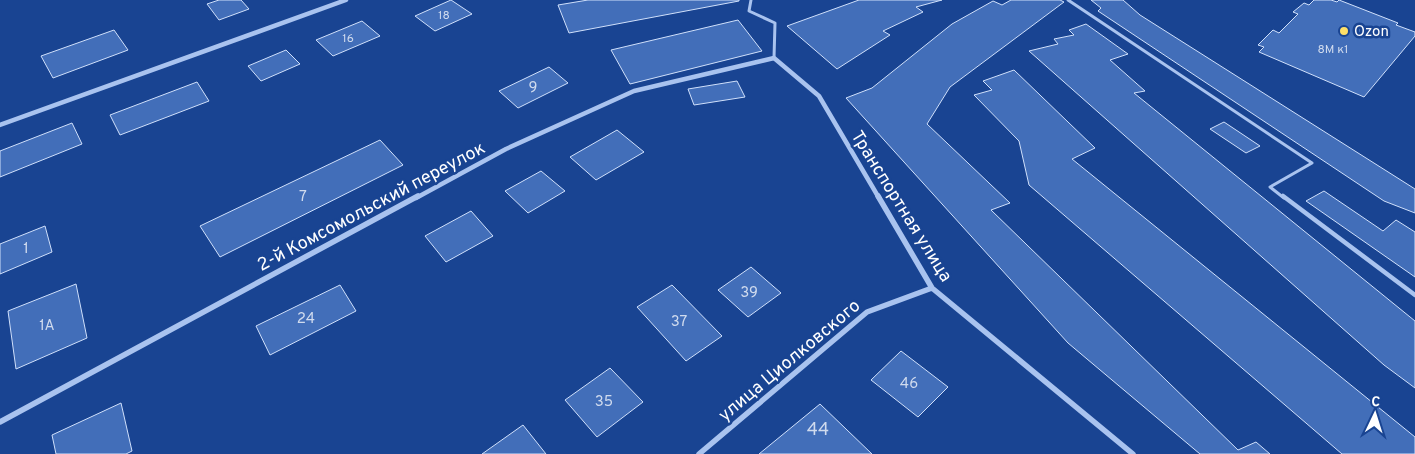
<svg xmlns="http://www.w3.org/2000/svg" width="1415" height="454" viewBox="0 0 1415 454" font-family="Overpass,sans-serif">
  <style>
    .building { fill: #426eb9; stroke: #d0e0fb }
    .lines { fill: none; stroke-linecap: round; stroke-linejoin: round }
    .service-far1 { stroke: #a9c3ef; stroke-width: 3 }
    .service { stroke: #a9c3ef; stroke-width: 4.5 }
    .minor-far1 { stroke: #a9c3ef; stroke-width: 4.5 }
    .minor { stroke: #a9c3ef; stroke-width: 5.5 }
    .poi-dot { fill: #ffe068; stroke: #194492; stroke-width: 2 }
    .labels { text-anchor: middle; stroke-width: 5; stroke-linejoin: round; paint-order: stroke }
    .far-number-label { font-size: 12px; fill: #d0dbee }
    .far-poi-label { font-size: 15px; fill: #fff; stroke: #194492; text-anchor: start }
    .number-label { font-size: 15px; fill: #d0dbee }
    .street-label { font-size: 18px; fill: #fff; stroke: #194492 }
    .near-number-label { font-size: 18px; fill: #d0dbee }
  </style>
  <rect width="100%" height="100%" fill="#194492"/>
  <path class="building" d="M 219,0 L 241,0 L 249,9 L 219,20 L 207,4 Z
    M 451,0 L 472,14 L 435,31 L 415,16 Z
    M 588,0 L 739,0 L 739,1 L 569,33 L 558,5 Z
    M 859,0 L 942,0 L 916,7 L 923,12 L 883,31 L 890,35 L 837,69 L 787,26 Z
    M 1011,0 L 1060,0 L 1064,2 L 950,87 L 927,124 L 1010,203 L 991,210 L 1238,450 L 1256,442 L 1270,454 L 1200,454 L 1068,343 L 846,98 L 872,88 L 952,24 L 993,1 L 1002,5 Z
    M 1091,0 L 1123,0 L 1140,15 L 1415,189 L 1415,213 L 1384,201 L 1098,11 L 1101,8 Z
    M 1314,0 L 1331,0 L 1337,2 L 1339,0 L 1398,23 L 1396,25 L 1415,32 L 1415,36 L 1364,97 L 1259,52 L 1264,47 L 1258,45 L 1273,30 L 1279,33 L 1298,14 L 1293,12 L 1304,3 L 1309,5 Z
    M 738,20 L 762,51 L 630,84 L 611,50 Z
    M 362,21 L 380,36 L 333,56 L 316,40 Z
    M 1086,24 L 1128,54 L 1110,60 L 1145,91 L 1134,93 L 1415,321 L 1415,388 L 1384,365 L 1029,51 L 1058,44 L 1054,39 L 1074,35 L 1069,30 Z
    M 114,30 L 128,50 L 53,78 L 41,56 Z
    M 286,50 L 300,64 L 261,81 L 248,66 Z
    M 549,67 L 568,83 L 518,108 L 499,91 Z
    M 1014,70 L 1095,148 L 1072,159 L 1415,437 L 1415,454 L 1342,454 L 1029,185 L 1019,141 L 974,95 L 992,90 L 983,81 Z
    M 737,81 L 745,97 L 694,105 L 688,89 Z
    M 197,82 L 209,101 L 120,135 L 110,115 Z
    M 1224,122 L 1260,146 L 1246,153 L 1210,129 Z
    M 72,123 L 82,144 L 0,177 L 0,151 Z
    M 617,130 L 644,152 L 596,180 L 570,157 Z
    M 380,140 L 403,165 L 220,257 L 200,226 Z
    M 541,171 L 565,191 L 528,213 L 505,191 Z
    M 1324,191 L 1383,231 L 1396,220 L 1415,232 L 1415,277 L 1306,201 Z
    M 471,211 L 493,236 L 446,262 L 425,236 Z
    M 45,226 L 52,252 L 0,274 L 0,244 Z
    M 751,267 L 781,293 L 748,317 L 718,290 Z
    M 76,284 L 87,338 L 16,369 L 8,311 Z
    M 340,285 L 356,311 L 270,355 L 256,326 Z
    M 672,285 L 722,336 L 686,361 L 637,307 Z
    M 901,351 L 948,387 L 918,417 L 871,380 Z
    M 610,368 L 643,402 L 597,437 L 565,400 Z
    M 121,403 L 132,451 L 126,454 L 56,454 L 52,435 Z
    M 820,404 L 872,454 L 759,454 Z
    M 523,425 L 546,454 L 482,454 Z"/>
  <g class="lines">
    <path class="service-far1" d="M 751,0 L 749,11 L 775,23 L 774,58
      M 1068,0 L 1312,163 L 1270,187 L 1284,198"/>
    <path class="service" d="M 1283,196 L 1415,295"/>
    <path class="minor-far1" d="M 0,125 L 346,0
      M 416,198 L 506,149 L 634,91 L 774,58 L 819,96 L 879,198"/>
    <path class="minor" d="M 878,196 L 932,288 L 1133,454
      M 0,422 L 418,196
      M 699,454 L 867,312 L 932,288"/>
  </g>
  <circle class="poi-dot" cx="1344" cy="31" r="5"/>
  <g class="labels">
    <g class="far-number-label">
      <text x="444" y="19">18</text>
      <text x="348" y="42">16</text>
      <text x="1333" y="53">8М к1</text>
    </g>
    <g class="far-poi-label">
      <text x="1354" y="36">Ozon</text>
    </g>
    <g class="number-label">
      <text x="533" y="92">9</text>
      <text x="303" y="201">7</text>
      <text x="26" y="253">1</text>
      <text x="749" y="297">39</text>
      <text x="306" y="323">24</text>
      <text x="679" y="326">37</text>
      <text x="47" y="330">1А</text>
      <text x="909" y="388">46</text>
      <text x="604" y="406">35</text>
    </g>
    <g class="street-label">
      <text transform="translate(371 206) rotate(-28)" y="6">2-й Комсомольский переулок</text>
      <text transform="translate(902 206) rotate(58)" y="6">Транспортная улица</text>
      <text transform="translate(789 360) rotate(-40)" y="6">улица Циолковского</text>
    </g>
    <g class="near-number-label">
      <text x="818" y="435">44</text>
    </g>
  </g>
  <g transform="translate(1375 414) rotate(4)" stroke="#194492" stroke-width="4" paint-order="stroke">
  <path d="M0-4L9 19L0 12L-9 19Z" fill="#ffffff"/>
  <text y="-8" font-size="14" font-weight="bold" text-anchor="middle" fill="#ffffff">С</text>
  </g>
</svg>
